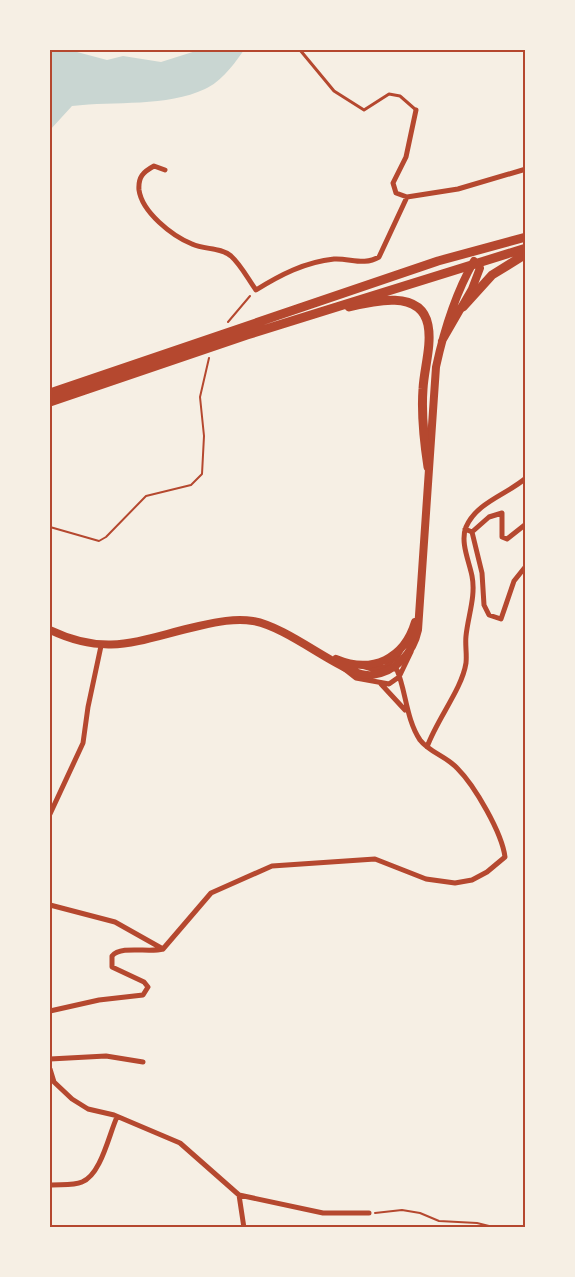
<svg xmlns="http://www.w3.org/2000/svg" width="575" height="1277" viewBox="0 0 575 1277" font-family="'Exo 2',sans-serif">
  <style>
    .water { fill: #c9d6d2 }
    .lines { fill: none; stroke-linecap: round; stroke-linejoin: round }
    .path { stroke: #b5482f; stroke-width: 2 }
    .service { stroke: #b5482f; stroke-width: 3 }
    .minor { stroke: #b5482f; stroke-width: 5 }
    .secondary { stroke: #b5482f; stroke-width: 8 }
    .primary { stroke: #b5482f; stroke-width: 9 }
    .neatline { fill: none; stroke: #b5482f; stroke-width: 2 }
  </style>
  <rect width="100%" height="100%" fill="#f6efe4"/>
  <path class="water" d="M 199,50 L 244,50 C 235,63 221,82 205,89 C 167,107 115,101 72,106 L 50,130 L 50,51 L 77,52 L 107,60 L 123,56 L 161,62 Z"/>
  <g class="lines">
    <path class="path" d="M 228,322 L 250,296
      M 50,527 L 99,541 L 106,537 L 146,496 L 191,485 L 202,474 L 204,436 L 200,397 L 209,358
      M 375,1213 L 402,1210 L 420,1213 L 439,1221 L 477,1223 L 497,1228"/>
    <path class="service" d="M 300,50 L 334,91 L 364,110 L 389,94 L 400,96 L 416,110"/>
    <path class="minor" d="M 165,170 L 154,166 C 143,172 138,177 139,190 C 142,212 172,236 192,244 C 205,250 220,247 231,256 C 241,265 248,279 256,290 C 280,275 305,262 334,259 C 350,258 364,266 379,257 L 407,197 L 458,189 L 526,169
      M 407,197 L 396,193 L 393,183 L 406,157 L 416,110
      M 465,529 L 472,532 L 482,573 L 484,605 L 489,615 L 501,619 L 514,581 L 526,566
      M 472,532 L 489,517 L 502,513 L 502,537 L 507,539 L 526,524
      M 387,665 L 398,656 L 402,648
      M 342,667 L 356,678 L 389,684 L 399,677 L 411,652
      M 381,684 L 405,710
      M 427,747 C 437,719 462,689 466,663 C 467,654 465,645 466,636 C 468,616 476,596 472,576 C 469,561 460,542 466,527 C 477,502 506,495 526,478
      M 50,814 L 83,743 L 88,707 L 101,646
      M 50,905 L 115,922 L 163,949
      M 163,949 L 211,893 L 272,866 L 375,859 L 426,879 L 455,883 L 472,880 L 487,872 L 505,857 C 502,833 475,786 457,768 C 447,757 429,752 420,740 C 406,719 406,691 397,670 L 389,666 L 372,669 L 362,666
      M 50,1011 L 99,1000 L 143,995 L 148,987 L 144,982 L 112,967 L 112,956 C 121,945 149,953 163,949
      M 50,1059 L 106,1056 L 143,1062
      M 50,1069 L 54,1082 L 72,1099 L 88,1109 L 114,1115 L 180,1143 L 239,1195 L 323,1213 L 369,1213
      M 50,1185 C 60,1184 73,1186 82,1182 C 101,1175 109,1134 117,1117
      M 239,1195 L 244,1228"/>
    <path class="secondary" d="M 50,630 C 109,658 140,639 199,626 C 217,622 235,618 253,621 C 292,628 345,678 372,675 C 396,672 413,653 418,630 L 436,367 C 444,330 455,294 474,261 L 480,268 L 472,289 L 442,341
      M 336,659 C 372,674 404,659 415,622"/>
    <path class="primary" d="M 349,307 C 373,301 421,289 428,325 C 432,345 424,369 423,389 C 421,416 424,441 428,467
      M 463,307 L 492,275 L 526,254
      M 50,393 L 438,261 L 526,237
      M 50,402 L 247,335 L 526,248"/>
  </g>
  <rect width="575" height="1277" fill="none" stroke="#f6efe4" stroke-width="102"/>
  <rect x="51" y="51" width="473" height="1175" class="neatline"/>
</svg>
